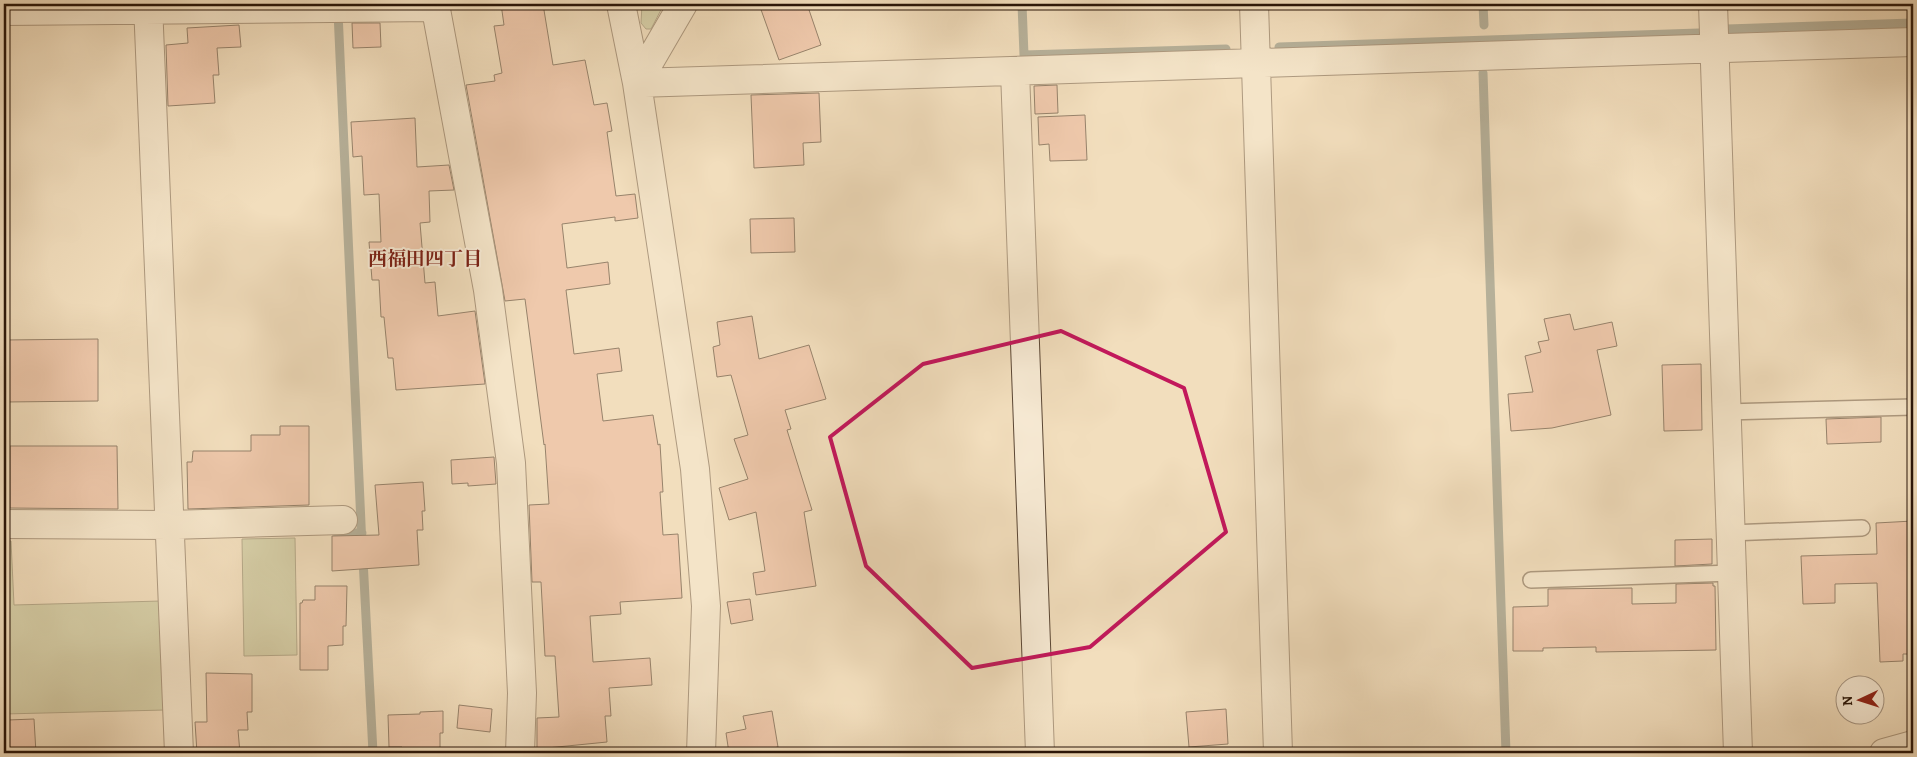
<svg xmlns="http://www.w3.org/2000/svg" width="1917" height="757" viewBox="0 0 1917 757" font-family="Alegreya,'Noto Serif JP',serif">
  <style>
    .green { fill: #b8c293; stroke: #706c4e }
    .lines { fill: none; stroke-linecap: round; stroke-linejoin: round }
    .stream { stroke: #6d796e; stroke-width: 9 }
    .building { fill: #ecb098; stroke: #291508 }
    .service-casing { stroke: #5b4735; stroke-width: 18 }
    .minor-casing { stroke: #5b4735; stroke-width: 30 }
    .service { stroke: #f7ead4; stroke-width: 15 }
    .minor { stroke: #f7ead4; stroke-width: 28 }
    .marked { fill: none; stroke: #c2185b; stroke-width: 4; stroke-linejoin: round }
    .labels { text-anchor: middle; stroke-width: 4; stroke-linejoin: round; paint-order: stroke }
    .neighbourhood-label { font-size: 19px; font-weight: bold; fill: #7a1f14; stroke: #f7ead4 }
  </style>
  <rect width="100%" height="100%" fill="#f2debd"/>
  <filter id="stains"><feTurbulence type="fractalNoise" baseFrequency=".004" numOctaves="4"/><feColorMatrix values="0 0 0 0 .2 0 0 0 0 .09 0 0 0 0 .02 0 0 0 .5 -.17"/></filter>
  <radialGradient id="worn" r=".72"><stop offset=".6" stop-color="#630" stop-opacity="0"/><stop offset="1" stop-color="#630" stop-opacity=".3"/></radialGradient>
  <path class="green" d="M 642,4 L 664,4 L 651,29 L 646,29 L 641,23 Z
    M 295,538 L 297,655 L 244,656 L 242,539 Z
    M 4,541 L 11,541 L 14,605 L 161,601 L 165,710 L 4,714 Z"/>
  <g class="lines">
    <path class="stream" d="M 1022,4 L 1024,55 L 1226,49
      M 1483,4 L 1484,25
      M 338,12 L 362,546
      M 1727,29 L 1913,23
      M 1279,47 L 1699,33
      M 1483,73 L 1506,753
      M 4,497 L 5,513
      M 337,533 L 362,533
      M 363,559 L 373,753"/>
  </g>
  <path class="building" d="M 501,4 L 543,4 L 553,65 L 585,60 L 594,105 L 607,103 L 612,131 L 607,132 L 616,196 L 635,194 L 638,218 L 615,221 L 615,217 L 562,224 L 567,268 L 608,262 L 610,284 L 566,290 L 574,354 L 619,348 L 622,371 L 597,374 L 603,421 L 653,415 L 658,445 L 660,444 L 663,492 L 660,492 L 663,535 L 678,534 L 682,598 L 620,602 L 621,614 L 590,616 L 593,662 L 650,658 L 652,685 L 609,688 L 611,716 L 605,716 L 607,742 L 537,749 L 537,718 L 559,717 L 555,656 L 545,656 L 541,582 L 532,582 L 529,505 L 549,504 L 545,444 L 544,445 L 525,299 L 505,301 L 466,85 L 495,81 L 494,75 L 502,73 L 494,26 L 504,25 Z
    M 759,4 L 807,4 L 821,45 L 779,60 Z
    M 352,23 L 380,23 L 381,47 L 353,48 Z
    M 239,25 L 241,47 L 217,48 L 219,75 L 213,75 L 215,103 L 168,106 L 166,45 L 188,43 L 187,28 Z
    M 1057,85 L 1058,113 L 1035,114 L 1034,86 Z
    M 819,93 L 821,142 L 803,143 L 804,165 L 754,168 L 751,95 Z
    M 1085,115 L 1087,160 L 1050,161 L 1049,144 L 1039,145 L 1038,117 Z
    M 415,118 L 417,167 L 449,165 L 454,190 L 429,191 L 430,222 L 420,223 L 425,283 L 435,282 L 438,316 L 475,311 L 485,384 L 396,390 L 393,358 L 388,358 L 384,317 L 381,317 L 379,280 L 372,280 L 369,242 L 381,242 L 379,194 L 364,195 L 362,156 L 353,157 L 351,122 Z
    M 794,218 L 795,252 L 751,253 L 750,219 Z
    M 1570,314 L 1574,330 L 1612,322 L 1617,346 L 1597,350 L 1611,415 L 1552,428 L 1511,431 L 1508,394 L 1533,392 L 1525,356 L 1541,352 L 1538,342 L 1549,340 L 1544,319 Z
    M 752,316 L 759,359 L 809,345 L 826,399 L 785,410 L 791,429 L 787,430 L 812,510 L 804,512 L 816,586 L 756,595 L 753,573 L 765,571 L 756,512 L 729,520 L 719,488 L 748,479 L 734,439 L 748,435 L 731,375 L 717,377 L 713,347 L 720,345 L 717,322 Z
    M 98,339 L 98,401 L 5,402 L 4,340 Z
    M 1701,364 L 1702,430 L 1664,431 L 1662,365 Z
    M 1881,417 L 1881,442 L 1827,444 L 1826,419 Z
    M 280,426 L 309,426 L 309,505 L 188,509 L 187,462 L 192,462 L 193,451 L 251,451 L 251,435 L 280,435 Z
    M 10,446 L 117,446 L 118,509 L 10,508 Z
    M 494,457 L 496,484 L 468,486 L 468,483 L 452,484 L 451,460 Z
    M 423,482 L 425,511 L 422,511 L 423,530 L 417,530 L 419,565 L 332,571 L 332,536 L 379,535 L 375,485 Z
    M 1913,521 L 1913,654 L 1903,654 L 1903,661 L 1880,662 L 1877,583 L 1835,584 L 1835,603 L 1803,604 L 1801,556 L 1877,554 L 1876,523 Z
    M 1712,539 L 1712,564 L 1675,566 L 1675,540 Z
    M 1713,583 L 1713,586 L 1715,586 L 1716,650 L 1596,652 L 1596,647 L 1543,648 L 1543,651 L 1513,651 L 1513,607 L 1548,606 L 1548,589 L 1632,588 L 1632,604 L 1676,603 L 1676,584 Z
    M 315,586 L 347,586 L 346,626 L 343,626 L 343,645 L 328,646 L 328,670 L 300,670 L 300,603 L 302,603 L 303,600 L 315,600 Z
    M 750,599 L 753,620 L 731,624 L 727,602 Z
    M 206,673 L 252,674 L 252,712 L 247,712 L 248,730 L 238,730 L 240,753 L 197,753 L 195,722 L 207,722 Z
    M 459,705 L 492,709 L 490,732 L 457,728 Z
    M 1226,709 L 1228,744 L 1189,747 L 1186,712 Z
    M 443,711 L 443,733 L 440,733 L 440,753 L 402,753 L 402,747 L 389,747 L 388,715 L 420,714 L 420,712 Z
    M 772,711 L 778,747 L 773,748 L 774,753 L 729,753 L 726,733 L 746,729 L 743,716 Z
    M 34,719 L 36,753 L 10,753 L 8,720 Z"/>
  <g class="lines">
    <g class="service-casing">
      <path id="service" d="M 1726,412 L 1913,407
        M 1730,533 L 1862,528
        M 1531,580 L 1732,573"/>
    </g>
    <g class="minor-casing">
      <path id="minor" d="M 148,4 L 179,753
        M 435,4 L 488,290 L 511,463 L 522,693 L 520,753
        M 621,4 L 637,83 L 695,469 L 706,606 L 701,753
        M 1254,4 L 1278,753
        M 1713,4 L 1738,753
        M 4,11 L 435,7
        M 1015,71 L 1040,753
        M 637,83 L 1913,42
        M 637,83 L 683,4
        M 4,524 L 169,525 L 343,520
        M 1884,753 L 1913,745"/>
    </g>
    <use href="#service" class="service"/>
    <use href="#minor" class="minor"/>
  </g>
  <path d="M0 0H1917V757H0ZM 1061,331 L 1184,388 L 1226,532 L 1090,647 L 972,668 L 866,566 L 830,437 L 923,364 Z" fill="#f2debd" fill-opacity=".55" fill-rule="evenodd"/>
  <path class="marked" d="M 1061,331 L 1184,388 L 1226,532 L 1090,647 L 972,668 L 866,566 L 830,437 L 923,364 Z"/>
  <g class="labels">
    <g class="neighbourhood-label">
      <text x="425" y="265">西福田四丁目</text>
    </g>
  </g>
  <rect width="1917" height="757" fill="none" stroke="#f2debd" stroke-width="20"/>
  <rect x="5" y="5" width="1907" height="747" fill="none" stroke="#291508" stroke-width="2.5"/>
  <rect x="10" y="10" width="1897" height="737" fill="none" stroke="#291508"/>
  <g transform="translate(1860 700) rotate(266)"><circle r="24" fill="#f7ead4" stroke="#a59582"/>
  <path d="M0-4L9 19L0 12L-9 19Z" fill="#8f2418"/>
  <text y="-8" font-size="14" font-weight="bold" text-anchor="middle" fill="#291508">N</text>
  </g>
  <rect width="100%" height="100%" filter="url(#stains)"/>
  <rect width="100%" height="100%" fill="url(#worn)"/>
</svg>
